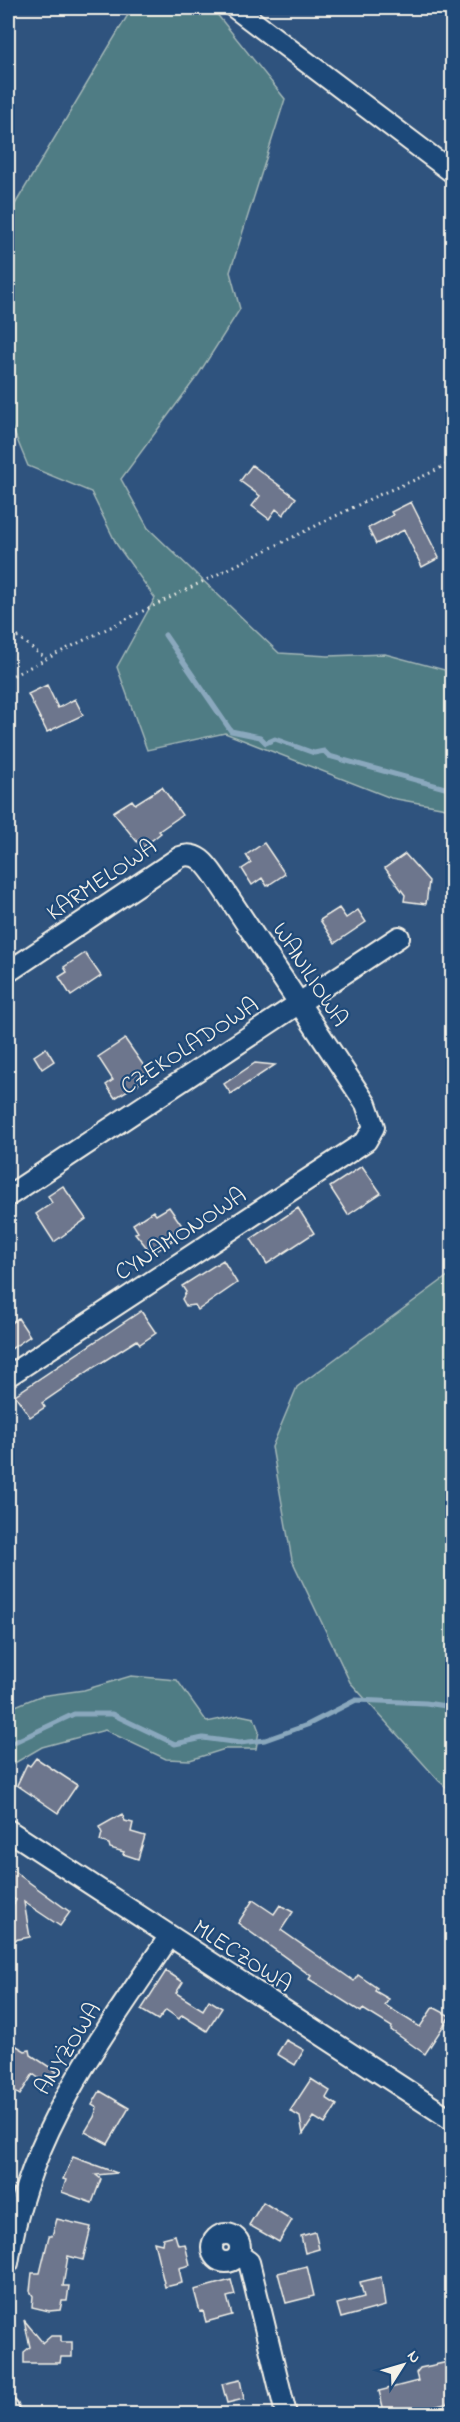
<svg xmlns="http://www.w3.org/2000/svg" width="460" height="2422" viewBox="0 0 460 2422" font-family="'Indie Flower',sans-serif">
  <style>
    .green { fill: #4f7b84; stroke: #a2b6b6; stroke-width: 1.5 }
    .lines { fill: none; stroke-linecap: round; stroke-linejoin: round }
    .stream { stroke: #8aa8bd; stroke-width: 5 }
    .building { fill: #6d768d; stroke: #f4f1e8; stroke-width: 1.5 }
    .street-casing { stroke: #f4f1e8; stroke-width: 24 }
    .path { stroke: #f4f1e8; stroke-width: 3; stroke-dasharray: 1.5 4.5; stroke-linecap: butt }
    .street { stroke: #1f4a7a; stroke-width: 20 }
    .labels { text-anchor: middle; stroke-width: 4.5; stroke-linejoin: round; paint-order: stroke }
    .street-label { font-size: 24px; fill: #f4f1e8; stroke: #1f4a7a }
  </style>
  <rect width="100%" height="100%" fill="#2f537e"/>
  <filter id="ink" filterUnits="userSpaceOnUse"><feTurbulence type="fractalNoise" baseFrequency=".0167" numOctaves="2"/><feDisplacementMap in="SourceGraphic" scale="12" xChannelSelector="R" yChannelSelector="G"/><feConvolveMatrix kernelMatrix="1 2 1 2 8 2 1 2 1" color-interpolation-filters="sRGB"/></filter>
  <g filter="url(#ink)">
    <path class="green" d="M 132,8 L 212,8 L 285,99 L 230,272 L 240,309 L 198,375 L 121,479 L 148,528 L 279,653 L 328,656 L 385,654 L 452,672 L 452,809 L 391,798 L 225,733 L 147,750 L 117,667 L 155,598 L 117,545 L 91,492 L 28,466 L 11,425 L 8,423 L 8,216 Z
      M 452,1273 L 452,1792 L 439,1781 L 350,1682 L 292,1560 L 272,1447 L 297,1387 Z
      M 131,1676 L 177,1680 L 207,1722 L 240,1715 L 254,1718 L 259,1731 L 256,1749 L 225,1749 L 190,1760 L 166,1759 L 105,1730 L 42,1747 L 8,1767 L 8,1709 L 40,1696 L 84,1690 Z"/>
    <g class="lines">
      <path class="stream" d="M 165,635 L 231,731 L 260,737 L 266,743 L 275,739 L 314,753 L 324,751 L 329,756 L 452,790
        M 8,1745 L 74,1714 L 112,1714 L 175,1744 L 203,1738 L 240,1743 L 265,1740 L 307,1725 L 356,1700 L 426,1703 L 452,1707"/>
    </g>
    <path class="building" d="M 252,465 L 296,498 L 283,515 L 276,509 L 269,519 L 252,506 L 260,496 L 240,481 Z
      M 411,502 L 439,558 L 422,567 L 404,530 L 376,544 L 368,528 L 393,515 L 391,512 Z
      M 47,685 L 58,708 L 75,699 L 83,715 L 47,732 L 28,694 Z
      M 162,787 L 182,815 L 159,831 L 161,833 L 142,848 L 113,812 L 132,800 L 135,804 Z
      M 264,843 L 285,874 L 267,886 L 262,878 L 252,885 L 242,869 L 251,863 L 246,855 Z
      M 405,854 L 429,881 L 426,904 L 404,901 L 405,895 L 385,868 Z
      M 339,908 L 346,918 L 358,910 L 366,922 L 335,943 L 320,920 Z
      M 85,953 L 101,976 L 71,996 L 59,977 L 67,972 L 64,967 Z
      M 125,1039 L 151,1076 L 115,1098 L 106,1085 L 113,1080 L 98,1057 Z
      M 46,1048 L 54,1061 L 42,1069 L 34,1056 Z
      M 255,1063 L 275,1065 L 231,1094 L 224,1084 Z
      M 362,1166 L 381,1193 L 348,1215 L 330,1187 Z
      M 63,1186 L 86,1219 L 54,1242 L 36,1214 L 52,1203 L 48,1196 Z
      M 169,1207 L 183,1227 L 167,1237 L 173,1240 L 152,1254 L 135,1233 L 138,1232 L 133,1224 L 153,1211 L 156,1215 Z
      M 298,1208 L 314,1233 L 267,1264 L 251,1239 Z
      M 223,1260 L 237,1283 L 198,1310 L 195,1305 L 186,1306 L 182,1299 L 186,1292 L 182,1286 Z
      M 141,1311 L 156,1333 L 140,1344 L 137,1340 L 96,1366 L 42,1403 L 45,1407 L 30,1417 L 15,1395 Z
      M 18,1318 L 30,1336 L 8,1351 L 8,1325 Z
      M 36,1758 L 77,1785 L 58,1813 L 17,1785 L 27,1764 L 30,1766 Z
      M 122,1814 L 125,1821 L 133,1823 L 131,1832 L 145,1836 L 138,1859 L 123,1854 L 124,1852 L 110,1848 L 109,1844 L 100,1841 L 102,1833 L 99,1827 Z
      M 8,1867 L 70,1912 L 60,1926 L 24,1902 L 30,1937 L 14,1940 L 13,1934 L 8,1931 L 8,1913 L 16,1900 L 8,1895 Z
      M 253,1900 L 274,1914 L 280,1905 L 293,1912 L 281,1930 L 354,1981 L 358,1975 L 377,1988 L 375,1991 L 389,1999 L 385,2005 L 420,2027 L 433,2007 L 450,2016 L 425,2054 L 391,2030 L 392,2027 L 363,2009 L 361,2012 L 309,1979 L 311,1976 L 238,1923 Z
      M 166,1971 L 183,1982 L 176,1993 L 203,2010 L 209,2000 L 222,2008 L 207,2031 L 182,2015 L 179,2019 L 166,2010 L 158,2020 L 141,2010 Z
      M 286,2040 L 304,2050 L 295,2065 L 277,2054 Z
      M 15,2045 L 25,2051 L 30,2050 L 31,2055 L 57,2072 L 48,2085 L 33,2074 L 20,2095 L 8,2087 L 8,2057 Z
      M 311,2079 L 330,2091 L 326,2098 L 337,2105 L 325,2124 L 314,2117 L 303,2134 L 300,2117 L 290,2111 Z
      M 100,2091 L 129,2108 L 108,2144 L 85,2132 L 94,2117 L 97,2108 L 92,2105 Z
      M 73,2157 L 117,2173 L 96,2175 L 101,2179 L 92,2203 L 62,2192 L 66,2180 L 63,2179 Z
      M 263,2202 L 292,2220 L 279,2242 L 249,2225 Z
      M 57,2219 L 91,2227 L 83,2260 L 68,2256 L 63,2286 L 69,2286 L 67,2301 L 62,2301 L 60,2310 L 49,2311 L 32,2307 L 33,2296 L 30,2291 L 32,2273 L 40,2273 L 49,2236 L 52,2236 Z
      M 315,2232 L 319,2249 L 305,2253 L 301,2236 Z
      M 175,2235 L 178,2245 L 185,2244 L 190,2265 L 179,2268 L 182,2283 L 165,2287 L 154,2242 L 162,2244 L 163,2238 Z
      M 307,2266 L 314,2296 L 286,2303 L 278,2273 Z
      M 381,2277 L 385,2306 L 341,2318 L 337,2304 L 364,2297 L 360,2282 Z
      M 231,2280 L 235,2295 L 227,2297 L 232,2315 L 206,2322 L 203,2311 L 200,2312 L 194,2290 Z
      M 24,2320 L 43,2343 L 51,2336 L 61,2336 L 61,2342 L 72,2342 L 72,2357 L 61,2357 L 60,2363 L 24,2363 L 24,2352 L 30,2347 Z
      M 453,2361 L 453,2402 L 402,2415 L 385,2415 L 379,2391 L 418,2381 L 416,2373 L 420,2368 Z
      M 240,2380 L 244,2399 L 227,2403 L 222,2384 Z"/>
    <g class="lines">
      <g class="street-casing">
        <path id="street" d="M 235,8 L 452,172
          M 8,972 L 180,857 C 197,850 207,865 216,878 L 366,1104 L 374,1127 L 366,1141 L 8,1376
          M 8,1196 L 399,937
          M 8,1830 L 452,2120
          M212 2248a14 14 0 1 1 28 0a14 14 0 1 1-28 0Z
          M 239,2255 L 249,2262 L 286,2414
          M 8,2263 C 27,2134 99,2042 169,1937
          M 8,2409 L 9,2414"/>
      </g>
      <path class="path" d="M 8,629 L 46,659
        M 8,678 C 128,618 249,559 370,499 C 397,486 427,477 452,461"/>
      <use href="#street" class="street"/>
    </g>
  </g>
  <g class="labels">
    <g class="street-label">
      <text transform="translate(101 879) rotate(-34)" y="8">KARMELOWA</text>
      <text transform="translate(311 974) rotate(57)" y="8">WANILIOWA</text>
      <text transform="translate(189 1045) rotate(-33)" y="8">CZEKOLADOWA</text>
      <text transform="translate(180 1233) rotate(-33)" y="8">CYNAMONOWA</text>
      <text transform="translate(243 1955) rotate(33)" y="8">MLECZOWA</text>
      <text transform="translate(67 2048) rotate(-58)" y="8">ANYŻOWA</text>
    </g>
  </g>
  <rect width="460" height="2422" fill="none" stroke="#1f4a7a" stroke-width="30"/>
  <rect x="15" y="15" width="430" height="2392" fill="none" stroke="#f4f1e8" stroke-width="2" filter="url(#ink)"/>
  <g transform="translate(403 2365) rotate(53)" stroke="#1f4a7a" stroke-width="4.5" paint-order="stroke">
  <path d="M0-4.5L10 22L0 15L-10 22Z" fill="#f4f1e8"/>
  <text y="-9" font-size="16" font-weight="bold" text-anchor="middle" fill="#f4f1e8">N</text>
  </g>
</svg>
